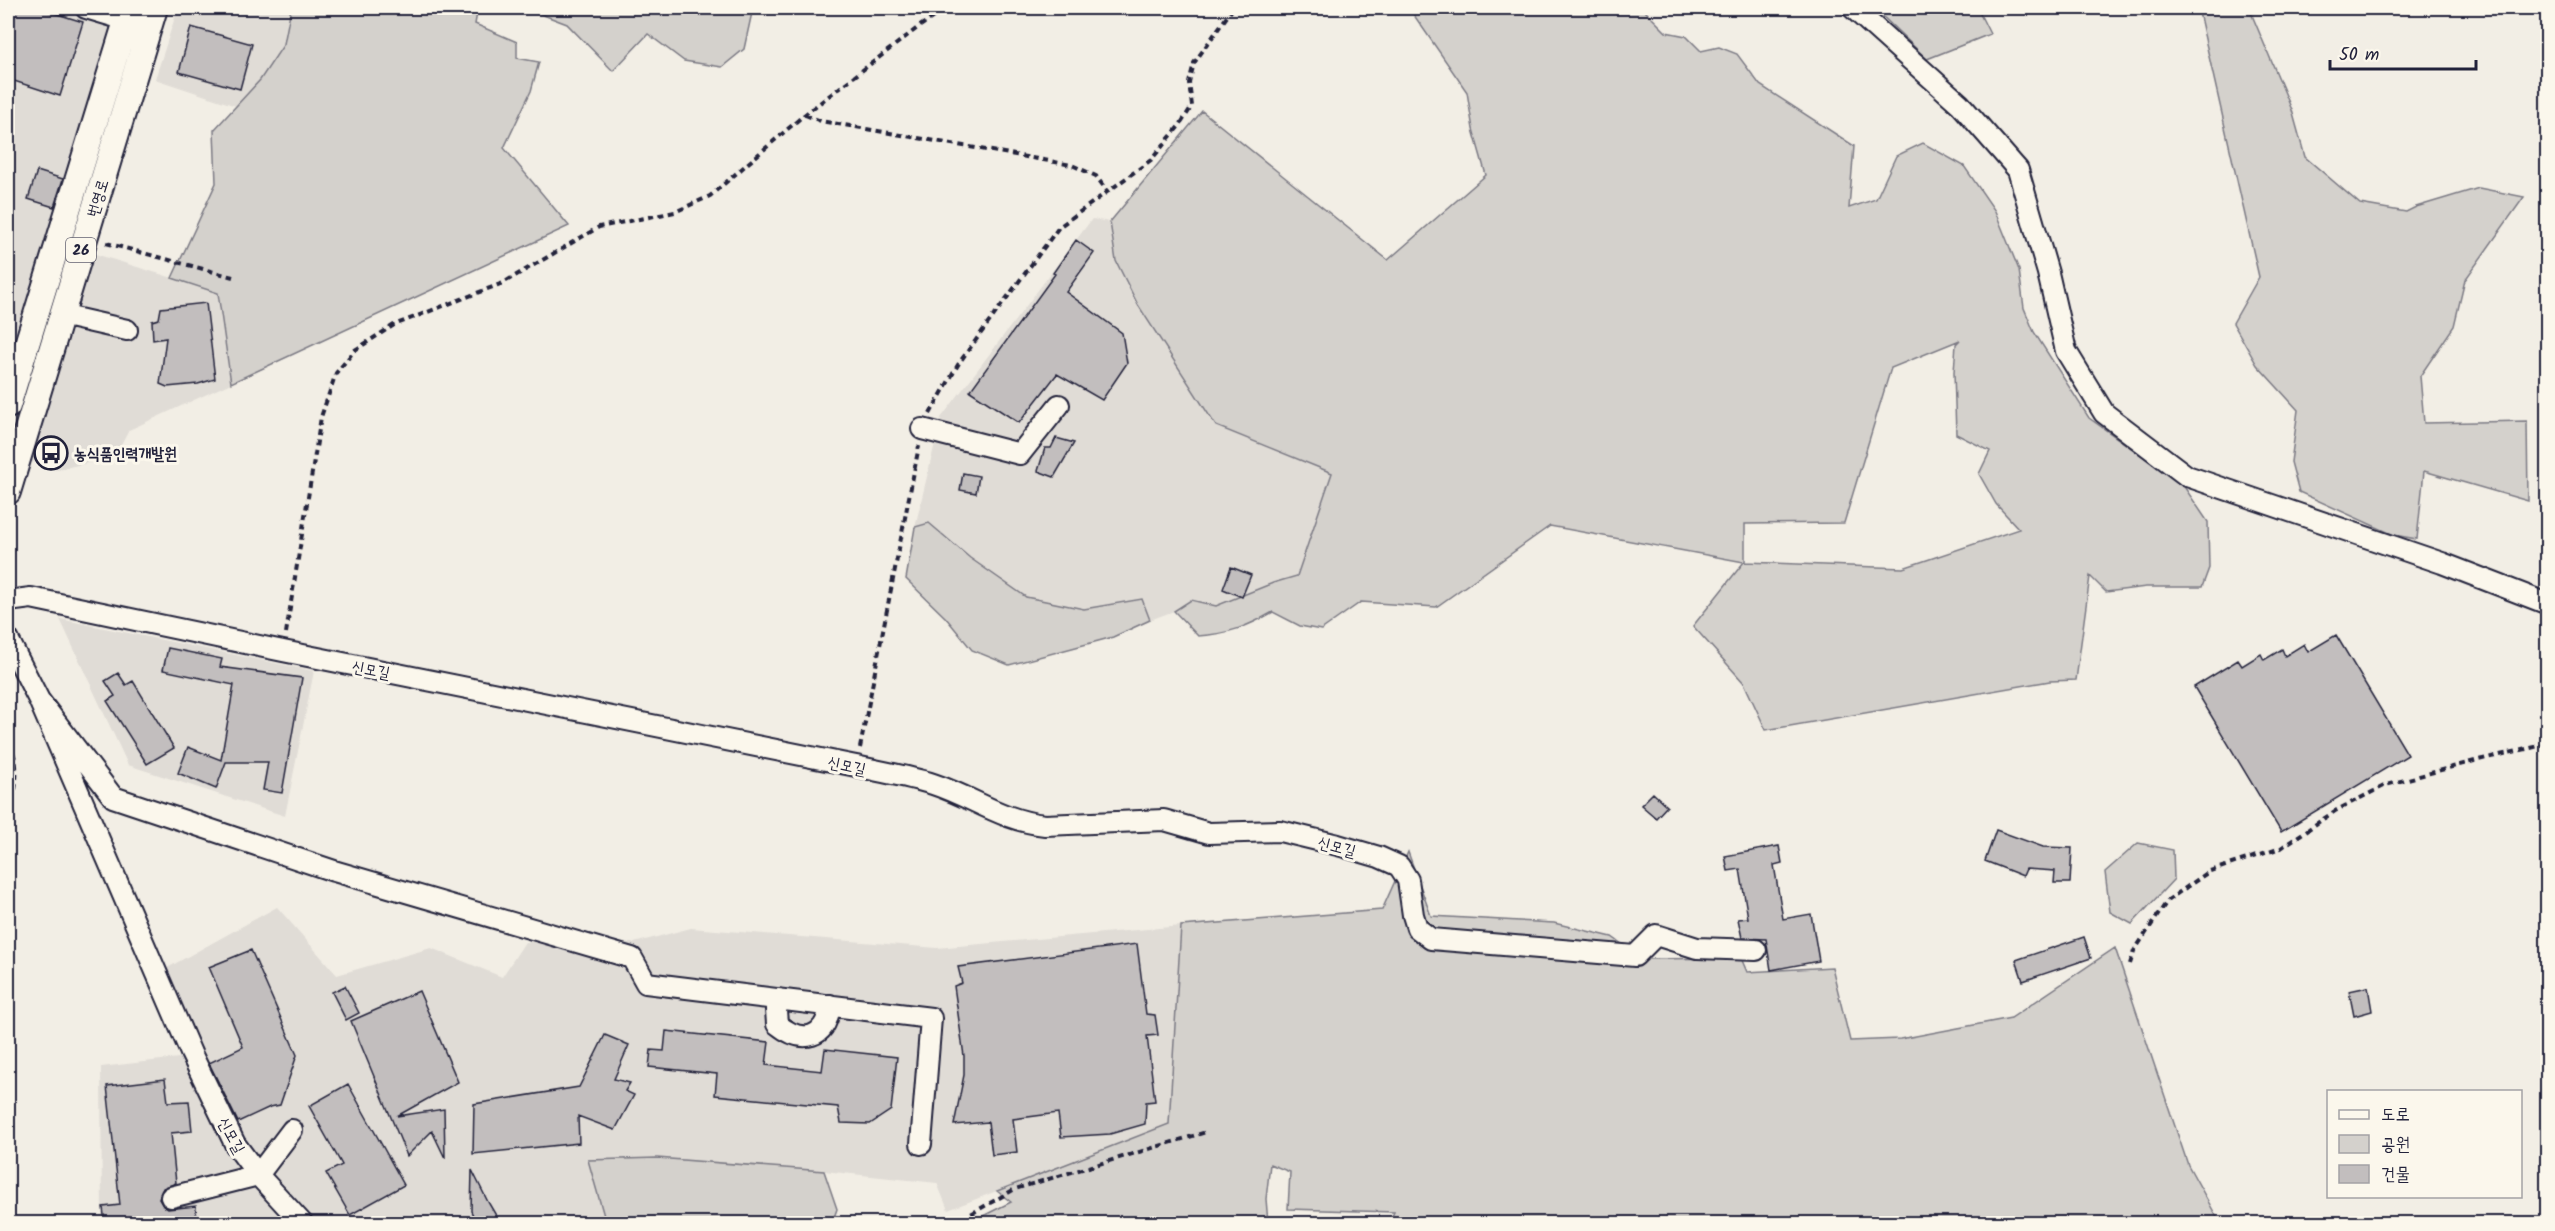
<svg xmlns="http://www.w3.org/2000/svg" width="2555" height="1231" viewBox="0 0 2555 1231" font-family="Kalam,'Poor Story',sans-serif">
  <style>
    .built { fill: #e0dcd6 }
    .green { fill: #d4d1cc; stroke: #7b7a84; stroke-width: 1.5; fill-rule: evenodd }
    .building { fill: #c2bebe; stroke: #22223b; stroke-width: 1.5 }
    .lines { fill: none; stroke-linecap: round; stroke-linejoin: round }
    .minor-casing { stroke: #22223b; stroke-width: 24 }
    .major-casing { stroke: #22223b; stroke-width: 28 }
    .path { stroke: #22223b; stroke-width: 4; stroke-dasharray: 6 4.5; stroke-linecap: butt }
    .minor { stroke: #fbf7ec; stroke-width: 20 }
    .major { stroke: #fbf7ec; stroke-width: 24 }
    .labels { text-anchor: middle; stroke-width: 6; stroke-linejoin: round; paint-order: stroke }
    .shield { fill: #fbf7ec; stroke: #636270; stroke-width: 1.5 }
    .shield-label { font-size: 15px; font-weight: bold; fill: #22223b }
    .street-label { font-size: 16px; fill: #22223b; stroke: #fbf7ec }
    .poi-label { font-size: 16px; font-weight: bold; fill: #22223b; stroke: #fbf7ec; text-anchor: start }
  </style>
  <rect width="100%" height="100%" fill="#f2eee5"/>
  <filter id="ink" filterUnits="userSpaceOnUse"><feTurbulence type="fractalNoise" baseFrequency=".0167" numOctaves="2"/><feDisplacementMap in="SourceGraphic" scale="12" xChannelSelector="R" yChannelSelector="G"/><feConvolveMatrix kernelMatrix="1 2 1 2 8 2 1 2 1" color-interpolation-filters="sRGB"/></filter>
  <g filter="url(#ink)">
    <path class="built" d="M 8,8 L 123,8 L 52,227 L 8,352 Z
      M 178,8 L 291,8 L 284,43 L 260,80 L 236,106 L 155,79 Z
      M 1092,219 L 1110,222 L 1116,261 L 1138,305 L 1216,426 L 1332,473 L 1297,576 L 1273,583 L 1216,606 L 1191,600 L 1174,611 L 1150,620 L 1142,599 L 1084,609 L 1026,597 L 970,558 L 929,523 L 915,527 L 941,418 Z
      M 92,253 L 218,292 L 231,383 L 129,430 L 115,457 L 55,470 L 30,461 Z
      M 60,619 L 314,671 L 285,816 L 128,765 Z
      M 277,907 L 337,975 L 431,948 L 502,977 L 525,942 L 634,943 L 691,928 L 937,948 L 1181,926 L 1169,1124 L 948,1210 L 937,1183 L 824,1171 L 657,1158 L 588,1160 L 606,1223 L 102,1223 L 101,1067 L 187,1057 L 151,977 Z"/>
    <path class="green" d="M 291,8 L 478,8 L 475,24 L 517,42 L 517,58 L 539,62 L 531,91 L 504,148 L 569,226 L 231,383 L 218,293 L 172,278 L 216,183 L 214,130 L 260,80 L 284,44 Z
      M 525,8 L 753,8 L 744,49 L 722,67 L 684,61 L 648,34 L 613,71 L 567,24 Z
      M 1409,8 L 1642,8 L 1666,32 L 1686,36 L 1701,51 L 1719,47 L 1737,54 L 1760,85 L 1854,146 L 1849,208 L 1876,199 L 1896,156 L 1923,143 L 1964,166 L 1995,211 L 2019,270 L 2024,308 L 2034,332 L 2089,418 L 2183,485 L 2208,522 L 2209,568 L 2202,587 L 2146,587 L 2106,592 L 2090,576 L 2076,680 L 2050,681 L 1766,730 L 1744,683 L 1693,626 L 1744,562 L 1550,526 L 1436,607 L 1361,602 L 1321,630 L 1300,626 L 1273,612 C 1247,627 1228,634 1198,636 L 1174,611 L 1191,600 L 1216,606 L 1273,583 L 1297,576 L 1332,473 L 1216,426 L 1138,305 L 1116,261 L 1110,222 L 1202,111 L 1388,260 L 1486,175 L 1473,129 L 1467,92 ZM 1960,340 L 1956,344 L 1954,372 L 1956,434 L 1990,451 L 1979,474 L 1996,504 L 2019,529 L 1903,568 L 1745,562 L 1745,524 L 1844,523 L 1891,368 Z
      M 1874,8 L 1977,8 L 1990,34 L 1927,59 Z
      M 2198,8 L 2249,8 L 2292,110 L 2305,157 L 2360,204 L 2406,212 L 2416,207 L 2479,188 L 2524,197 L 2465,280 L 2454,326 L 2420,376 L 2424,423 L 2527,421 L 2528,501 L 2424,471 L 2417,539 L 2394,535 L 2299,492 L 2291,462 L 2298,410 L 2257,365 L 2233,323 L 2259,277 Z
      M 929,523 L 970,558 L 1026,597 L 1084,609 L 1142,599 L 1150,620 L 1113,637 L 1009,665 L 972,650 L 946,618 L 906,579 L 915,527 Z
      M 2138,843 L 2173,850 L 2174,879 L 2132,924 L 2110,912 L 2105,872 Z
      M 1408,852 L 1431,916 L 1554,923 L 1612,937 L 1643,959 L 1741,958 L 1747,972 L 1832,967 L 1850,1041 L 1900,1039 L 2011,1018 L 2115,948 L 2188,1165 L 2220,1223 L 1389,1223 L 1394,1212 L 1288,1209 L 1290,1172 L 1270,1164 L 1266,1199 L 1268,1223 L 967,1224 L 1011,1202 L 997,1191 L 1169,1124 L 1181,926 L 1382,910 Z
      M 657,1158 L 824,1171 L 837,1209 L 832,1223 L 606,1223 L 588,1160 Z"/>
    <path class="building" d="M 8,8 L 38,8 L 83,22 L 60,96 L 8,79 Z
      M 191,27 L 252,44 L 240,89 L 179,72 Z
      M 37,171 L 63,179 L 54,207 L 28,199 Z
      M 1076,240 L 1094,253 L 1066,292 L 1122,333 L 1127,363 L 1102,400 L 1057,374 L 1019,423 L 970,391 L 1055,274 L 1053,273 Z
      M 206,303 L 215,379 L 198,384 L 167,387 L 160,384 L 166,338 L 153,340 L 152,321 L 159,319 L 161,308 Z
      M 1056,438 L 1074,443 L 1054,477 L 1038,471 L 1045,448 L 1051,448 Z
      M 963,473 L 979,476 L 976,493 L 960,490 Z
      M 1231,567 L 1251,575 L 1242,597 L 1223,589 Z
      M 2336,635 L 2408,755 L 2281,832 L 2194,687 L 2238,660 L 2242,666 L 2261,654 L 2264,660 L 2282,649 L 2285,656 L 2304,644 L 2308,652 Z
      M 168,648 L 222,659 L 220,667 L 302,678 L 282,793 L 263,790 L 268,762 L 226,762 L 216,789 L 178,773 L 188,747 L 221,760 L 234,685 L 163,670 Z
      M 118,673 L 126,685 L 133,681 L 174,748 L 147,764 L 107,701 L 115,696 L 105,681 Z
      M 1653,793 L 1667,806 L 1656,818 L 1641,805 Z
      M 1996,830 L 2043,847 L 2072,848 L 2070,883 L 2054,883 L 2055,871 L 2026,869 L 2023,876 L 1985,861 Z
      M 1779,846 L 1782,863 L 1774,865 L 1783,919 L 1811,914 L 1819,961 L 1771,970 L 1766,939 L 1742,938 L 1738,919 L 1748,918 L 1740,869 L 1728,871 L 1725,856 Z
      M 2084,937 L 2091,958 L 2023,981 L 2016,960 Z
      M 1137,944 L 1146,1014 L 1155,1015 L 1158,1035 L 1147,1036 L 1155,1101 L 1146,1102 L 1145,1124 L 1110,1134 L 1061,1137 L 1058,1113 L 1013,1119 L 1017,1152 L 992,1155 L 988,1122 L 954,1125 L 964,1075 L 964,1056 L 954,986 L 962,983 L 958,967 Z
      M 251,950 L 297,1055 L 280,1105 L 270,1107 L 238,1122 L 209,1063 L 243,1047 L 209,967 Z
      M 345,986 L 359,1013 L 346,1020 L 332,992 Z
      M 2368,987 L 2372,1011 L 2354,1016 L 2349,991 Z
      M 419,991 L 458,1082 L 397,1116 L 444,1109 L 445,1158 L 432,1131 L 407,1156 L 351,1021 Z
      M 666,1031 L 769,1042 L 766,1065 L 822,1071 L 825,1049 L 897,1057 L 891,1110 L 870,1124 L 841,1123 L 838,1107 L 715,1095 L 717,1074 L 649,1067 L 651,1050 L 664,1051 Z
      M 605,1035 L 629,1045 L 614,1079 L 630,1083 L 625,1091 L 634,1095 L 615,1130 L 578,1116 L 579,1143 L 473,1154 L 474,1104 L 579,1087 Z
      M 165,1079 L 168,1102 L 189,1101 L 192,1131 L 171,1133 L 176,1183 L 163,1188 L 159,1199 L 163,1206 L 168,1209 L 196,1206 L 197,1224 L 105,1224 L 103,1207 L 120,1205 L 107,1086 Z
      M 348,1084 L 404,1185 L 350,1215 L 326,1173 L 342,1165 L 309,1106 Z
      M 472,1170 L 488,1202 L 501,1224 L 477,1224 L 471,1211 Z"/>
    <g class="lines">
      <g class="minor-casing">
        <path id="minor" d="M 86,8 L 126,20
          M 1853,8 L 1960,104 L 2018,170 L 2048,273 L 2066,351 L 2104,413 L 2187,476 L 2442,563 L 2548,604
          M 61,315 L 127,330
          M 922,429 L 1020,454 L 1059,405
          M 8,601 L 31,598 L 283,651 L 856,766 C 881,772 908,776 933,784 C 973,797 1000,820 1045,825 L 1164,820 L 1209,833 L 1280,831 L 1338,845 L 1379,857 L 1399,866 L 1408,880 L 1413,915 L 1417,928 L 1431,939 L 1635,956 L 1656,935 L 1697,948 L 1756,950
          M 8,639 L 39,700 L 191,1053 L 235,1144 L 258,1175 L 303,1224
          M 39,700 L 113,797 L 334,871 L 632,958 L 646,983 L 931,1018 L 921,1144
          M 779,999 L 776,1010 L 777,1024 C 803,1045 826,1039 830,1005
          M 171,1197 L 258,1175 L 292,1130"/>
      </g>
      <g class="major-casing">
        <path id="major" d="M 8,406 L 130,8
          M 8,492 L 155,8"/>
      </g>
      <path class="path" d="M 805,115 L 821,121 L 1072,165 L 1096,176 L 1107,191
        M 106,243 L 233,277
        M 930,414 L 959,363 L 1059,227 L 1151,160 L 1180,125 L 1192,106 L 1189,83 L 1194,63 L 1233,8
        M 286,633 L 321,417 L 336,373 L 355,350 L 394,325 L 503,283 L 599,227 L 675,212 L 710,196 L 804,115 L 920,26 L 947,8
        M 8,743 C 24,766 13,798 8,823
        M 860,748 L 919,446
        M 2130,964 L 2134,951 L 2168,900 L 2210,871 L 2281,848 L 2335,811 L 2386,785 L 2478,760 L 2548,744
        M 953,1224 L 1015,1189 L 1206,1132"/>
      <use href="#minor" class="minor"/>
      <use href="#major" class="major"/>
    </g>
  </g>
  <defs>
    <g id="bus-ring" transform="scale(1.725)"><circle r="9.5" fill="#fbf7ec" stroke="#22223b" stroke-width="1.5"/><path d="M-5-6H5V4H4V6H2V4H-2V6H-4V4H-5ZM-3.5-4V0h7V-4ZM-3.5 1.2v1.5H-2V1.2ZM2 1.2v1.5H3.5V1.2Z" fill="#22223b"/></g>
  </defs>
  <g fill-rule="evenodd">
    <use href="#bus-ring" x="51" y="453"/>
  </g>
  <g class="labels">
    <rect class="shield" x="66" y="238" width="30" height="24" rx="4.5"/>
    <g class="shield-label">
      <text x="81" y="255">26</text>
    </g>
    <g class="street-label">
      <text transform="translate(97 198) rotate(-73)" y="6">번영로</text>
      <text transform="translate(371 669) rotate(11)" y="6">신모길</text>
      <text transform="translate(847 765) rotate(12)" y="6">신모길</text>
      <text transform="translate(1337 846) rotate(15)" y="6">신모길</text>
      <text transform="translate(232 1135) rotate(61)" y="6">신모길</text>
    </g>
    <g class="poi-label">
      <text x="74" y="459">농식품인력개발원</text>
    </g>
  </g>
  <rect width="2555" height="1231" fill="none" stroke="#fbf7ec" stroke-width="30"/>
  <rect x="15" y="15" width="2525" height="1201" fill="none" stroke="#22223b" stroke-width="2" filter="url(#ink)"/>
  <rect x="2327" y="1090" width="195" height="108" fill="#fbf7ec" stroke="#a4a2a5" stroke-width="1.5"/>
  <rect x="2339" y="1110" width="30" height="9" fill="#fbf7ec" stroke="#a4a2a5" stroke-width="1.5"/>
  <text x="2381" y="1120" font-size="18" fill="#22223b">도로</text>
  <rect x="2339" y="1135" width="30" height="18" fill="#d4d1cc" stroke="#a4a2a5" stroke-width="1.5"/>
  <text x="2381" y="1150" font-size="18" fill="#22223b">공원</text>
  <rect x="2339" y="1165" width="30" height="18" fill="#c2bebe" stroke="#a4a2a5" stroke-width="1.5"/>
  <text x="2381" y="1180" font-size="18" fill="#22223b">건물</text>
  <path d="M2330 60v9h146v-9" fill="none" stroke="#22223b" stroke-width="3"/>
  <text x="2339" y="60" font-size="18" fill="#22223b" stroke="#fbf7ec" stroke-width="4.5" paint-order="stroke">50 m</text>
</svg>
